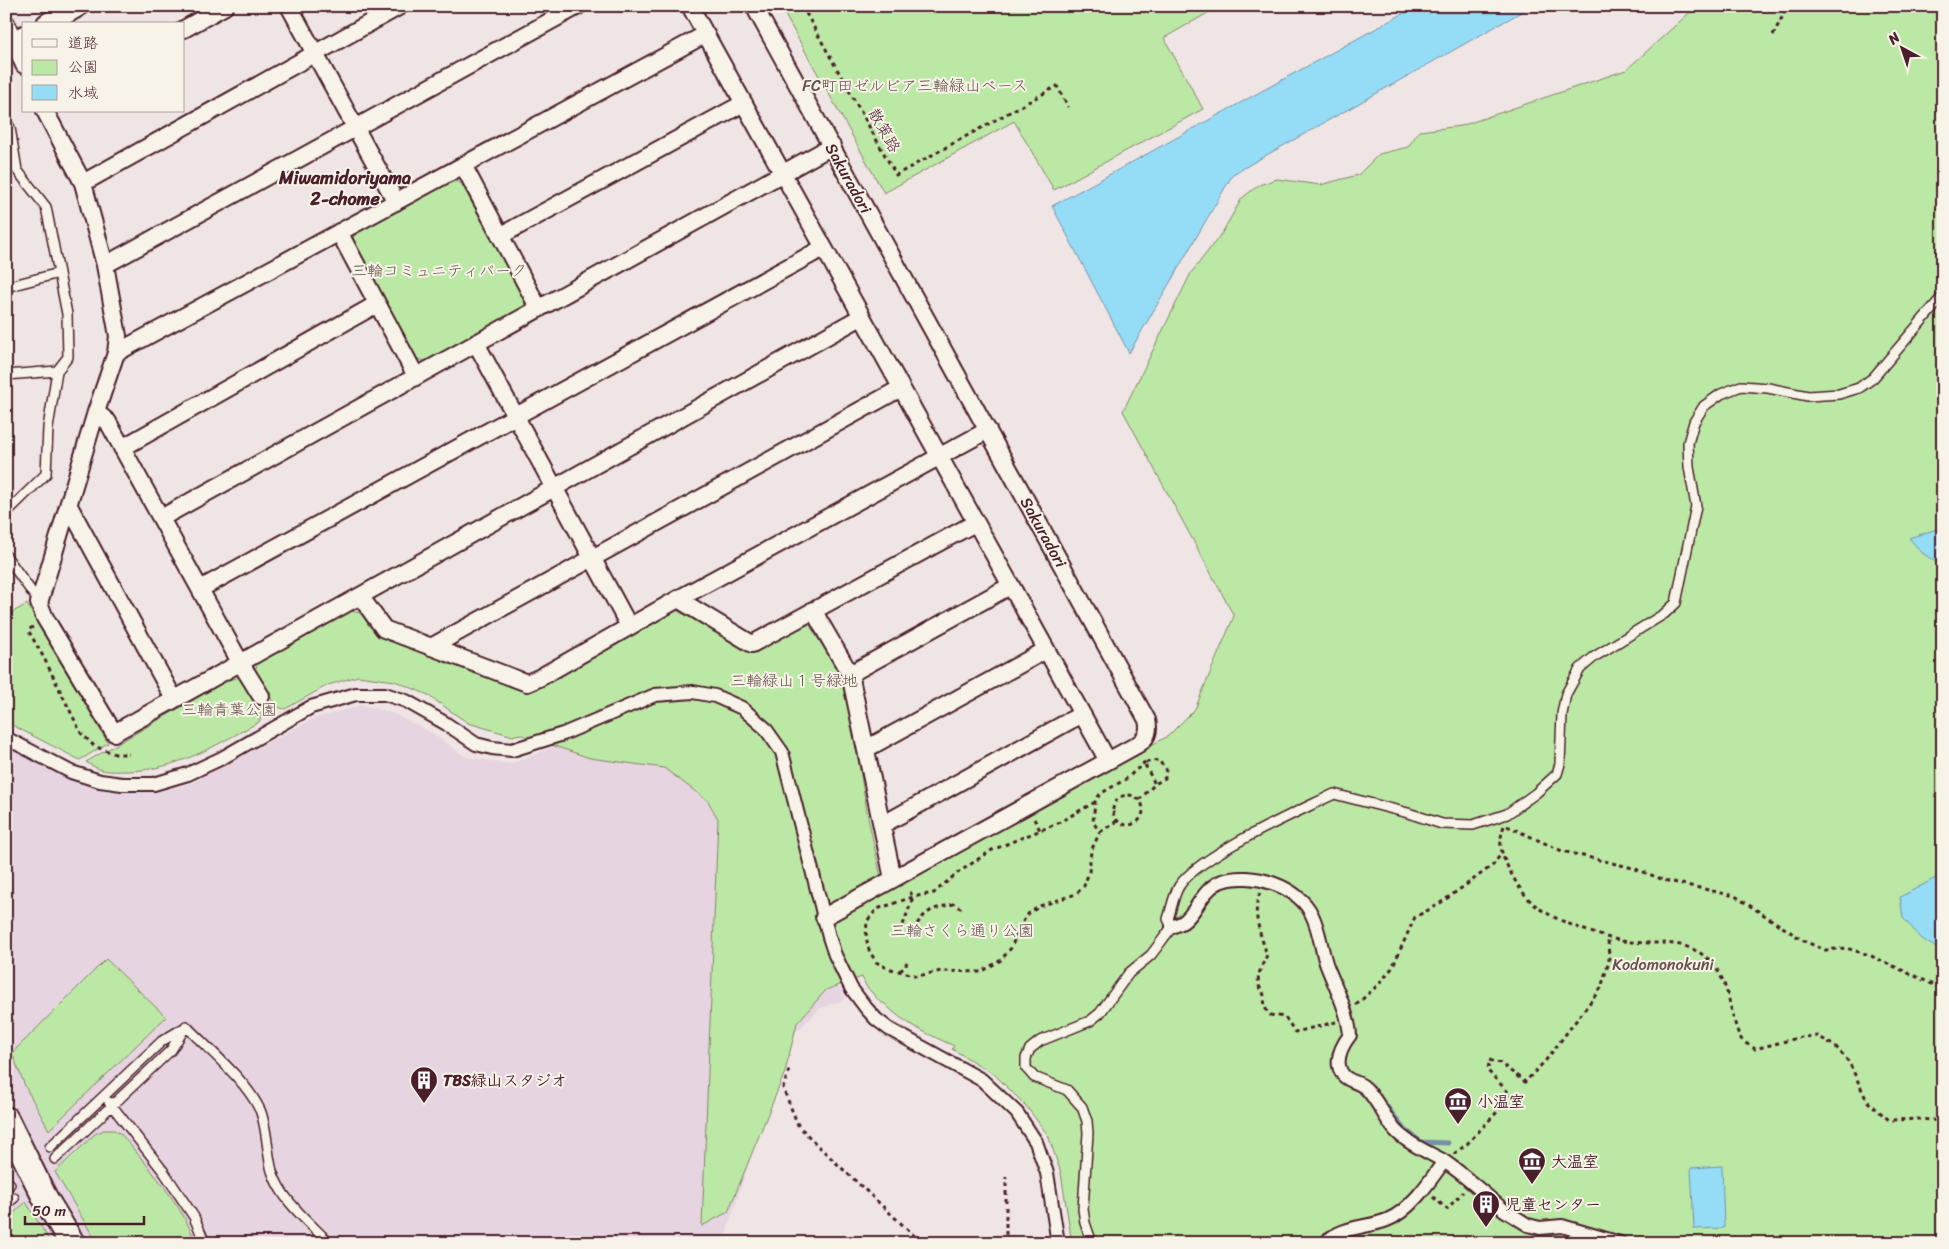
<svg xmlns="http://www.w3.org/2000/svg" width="1949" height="1249" viewBox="0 0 1949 1249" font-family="Sriracha,'Klee One',sans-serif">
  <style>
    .built { fill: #e6d4e1 }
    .green { fill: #bce8a5; stroke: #838468 }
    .water { fill: #95ddf6; stroke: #7791a5 }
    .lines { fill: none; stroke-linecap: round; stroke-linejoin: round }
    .stream { stroke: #7791a5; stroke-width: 5 }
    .service-casing { stroke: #4a1f2b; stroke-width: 12 }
    .pedestrian-casing { stroke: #4a1f2b; stroke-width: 16 }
    .minor-casing { stroke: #4a1f2b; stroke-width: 20 }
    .tertiary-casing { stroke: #4a1f2b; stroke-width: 24 }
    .secondary-casing { stroke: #4a1f2b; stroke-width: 28 }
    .path { stroke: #4a1f2b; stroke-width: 3; stroke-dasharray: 4 4; stroke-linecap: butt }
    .service { stroke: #f7f3e8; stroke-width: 9 }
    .pedestrian { stroke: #f7f3e8; stroke-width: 12 }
    .minor { stroke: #f7f3e8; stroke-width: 16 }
    .tertiary { stroke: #f7f3e8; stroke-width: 20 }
    .secondary { stroke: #f7f3e8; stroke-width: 24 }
    .labels { text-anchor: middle; stroke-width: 4; stroke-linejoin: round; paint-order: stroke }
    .park-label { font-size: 16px; fill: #66514a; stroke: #f7f3e8 }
    .street-label { font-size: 16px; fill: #4a1f2b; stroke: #f7f3e8 }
    .poi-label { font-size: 16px; font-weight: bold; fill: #4a1f2b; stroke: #f7f3e8; text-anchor: start }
    .neighbourhood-label { font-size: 18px; font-weight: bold; fill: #4a1f2b; stroke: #f7f3e8 }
  </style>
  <rect width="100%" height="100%" fill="#efe5e5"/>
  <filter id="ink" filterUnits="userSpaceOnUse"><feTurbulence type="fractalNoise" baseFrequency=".02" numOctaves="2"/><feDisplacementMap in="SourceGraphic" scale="10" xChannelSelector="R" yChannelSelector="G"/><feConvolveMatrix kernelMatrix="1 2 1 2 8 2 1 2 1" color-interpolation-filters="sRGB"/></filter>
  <g filter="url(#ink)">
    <path class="built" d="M 362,705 L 392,713 L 432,733 L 466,757 L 510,764 L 658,706 L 828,969 L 846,999 L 821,1008 L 789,1038 L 725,1237 L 728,1243 L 6,1243 L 6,746 L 81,784 L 100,790 L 122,792 L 157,792 L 189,784 L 313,719 Z"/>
    <path class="green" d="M 780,6 L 1220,6 L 1164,38 L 1203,109 L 1054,190 L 1014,121 L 884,193 Z
      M 1697,6 L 1943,6 L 1943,1243 L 1072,1243 L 1061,1173 L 1048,1135 L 1026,1106 L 994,1074 L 952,1049 L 954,1046 C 930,1035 902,1023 884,1003 L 881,1003 L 866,986 L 862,977 L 826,990 L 797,1023 L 785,1072 L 728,1212 L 702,1226 L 718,819 L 708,801 L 664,768 L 590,758 L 519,734 L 513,736 L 468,723 L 426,694 L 395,681 L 358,676 L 328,685 L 285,709 L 276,707 L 255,670 L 260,658 L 351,611 L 361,613 L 369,626 L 402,645 L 476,674 L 530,691 L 553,679 L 609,644 L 676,610 L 751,652 L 809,624 L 845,682 L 868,817 L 884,892 L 1168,736 L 1195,709 L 1234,616 L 1123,411 L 1191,273 L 1222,233 L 1242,198 L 1259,185 L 1277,179 L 1320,185 L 1358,175 L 1379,154 L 1408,147 L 1419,131 L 1461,126 L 1626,70 Z
      M 451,180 L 461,183 L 525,299 L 524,308 L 426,361 L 417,359 L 352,241 L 355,234 Z
      M 27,604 L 108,743 L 80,760 L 6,722 L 6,616 Z
      M 241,677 L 262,714 L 259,722 C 216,745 176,771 126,771 C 119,771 110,772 103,770 C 97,769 91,765 86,762 L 228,680 Z
      M 106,959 L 166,1017 L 49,1130 L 25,1086 L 12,1053 Z
      M 104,1130 L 114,1130 L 121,1134 C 144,1162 186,1208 195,1243 L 97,1243 L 55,1172 L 95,1134 Z
      M 26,1202 L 51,1243 L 6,1243 L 6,1220 Z"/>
    <path class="water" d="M 1417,6 L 1532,6 L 1233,174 L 1129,353 L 1052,206 Z
      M 1943,527 L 1943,580 L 1941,580 L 1937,563 L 1921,552 L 1909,538 Z
      M 1943,874 L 1943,952 L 1922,939 L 1903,918 L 1900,897 Z
      M 1722,1166 L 1724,1228 L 1694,1229 L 1691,1168 Z"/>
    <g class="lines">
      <path class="stream" d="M 1385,1104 L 1403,1128 L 1421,1142 L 1448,1143"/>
      <g class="service-casing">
        <path id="service" d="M 6,121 L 10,128 L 17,170 L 46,207 L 67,314 L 68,357 L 57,371 L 48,428 L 46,474 L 6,513
          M 6,287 L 59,273
          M 6,375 L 57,371
          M 6,556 L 39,602
          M 186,1026 C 210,1051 245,1079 260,1110 C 267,1126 267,1153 272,1171 C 281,1200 308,1221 329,1243
          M 109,1102 L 164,1172 L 194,1217 L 205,1243
          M 50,1147 L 162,1041 L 184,1028
          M 55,1159 L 171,1050 L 186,1026
          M 6,1188 L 10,1184
          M 6,1204 L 14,1198
          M 1092,1243 L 1085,1223 L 1083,1209 L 1088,1133 L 1087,1121 L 1082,1107 L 1067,1090 L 1034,1077 L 1026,1068 L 1026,1058 L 1030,1049 L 1040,1041 L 1090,1021 L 1100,1013 L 1129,973 L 1151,955 L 1172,927 L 1168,919 C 1171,910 1173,899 1177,890 C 1191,858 1300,811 1334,794 L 1408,813 L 1442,824 L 1473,825 L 1507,814 L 1536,793 L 1557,774 L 1560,764 L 1562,714 L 1566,694 L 1580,669 L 1594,657 L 1664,614 L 1676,603 L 1696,506 L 1689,467 L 1688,443 L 1694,422 L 1704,406 L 1721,394 L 1741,386 L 1768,388 L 1808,396 L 1839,394 L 1859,388 L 1873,378 L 1943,296"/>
      </g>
      <g class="pedestrian-casing">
        <path id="pedestrian" d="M 6,738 L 71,772 L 100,781 L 122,784 L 154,784 L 188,774 L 222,758 L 311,707 L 356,694 L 385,694 L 406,701 L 445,723 L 476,744 L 492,748 L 512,750 L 563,734 L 655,695 L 693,692 L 715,696 L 742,708 L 765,728 L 782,752 L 829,937 L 835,955 L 851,988 L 866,1008 L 876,1019 L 889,1029 L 982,1080 L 1017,1113 L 1036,1142 L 1047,1173 L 1058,1243
          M 1172,927 C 1176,925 1180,924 1183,922 C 1197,913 1201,889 1222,881 C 1251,871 1299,886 1312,915 C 1320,931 1321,950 1327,966 C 1336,989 1348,1011 1350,1035 C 1343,1044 1337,1054 1339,1066 C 1342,1082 1356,1080 1364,1087 C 1375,1095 1385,1119 1395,1130 C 1408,1144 1428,1152 1444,1161
          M 1325,1243 C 1341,1226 1367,1228 1387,1220 C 1410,1211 1430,1181 1444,1161 L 1459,1172 L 1504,1210 L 1528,1225 L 1540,1228 L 1562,1226 L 1620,1243"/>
      </g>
      <g class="minor-casing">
        <path id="minor" d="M 289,6 L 396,202
          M 690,6 L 1108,761
          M 754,6 L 1147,720 C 1150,732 1146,740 1135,746 L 824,917
          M 6,23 L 24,65
          M 184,29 L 225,6
          M 45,111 L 83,183 L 105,265 L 118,336 L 116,353 L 96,412 L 39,603 L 45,618 L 114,733 L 861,317
          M 463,165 L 539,309
          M 83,183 L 400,6
          M 339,232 L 416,376
          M 500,236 L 744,103
          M 105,265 L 578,6
          M 476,343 L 629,626
          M 116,353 L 706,34
          M 96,412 L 108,422 L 240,662 L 261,696
          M 122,448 L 377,304
          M 69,506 L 174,699
          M 161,518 L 832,146
          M 200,589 L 823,248
          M 360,596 L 384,629 L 527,683 L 539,678 L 678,599 L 988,430
          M 678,599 L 752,644 L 975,523
          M 813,610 L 850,674 L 893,879
          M 431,647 L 901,388
          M 850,674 L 1010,586
          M 866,749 L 1046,650
          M 882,825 L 1082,714"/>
      </g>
      <g class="tertiary-casing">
        <path id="tertiary" d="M 47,24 L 78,6
          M 6,46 L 24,36"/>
      </g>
      <g class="secondary-casing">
        <path id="secondary" d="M 6,1119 L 45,1198 L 72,1243"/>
      </g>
      <path class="path" d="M 802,6 L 896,175 L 1057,86 L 1068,107
        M 1773,35 L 1788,6
        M 33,627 L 28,630 L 44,658 L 81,733 L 94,746 L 115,754 L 129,754
        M1113 810a15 15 0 1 1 30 0a15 15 0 1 1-30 0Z
        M 1139,800 L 1155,784 L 1144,763 L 1158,760 L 1166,769 L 1165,778 L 1155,784
        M 1095,802 L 1058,823 L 992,850 L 956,874 L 934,893 L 913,897 L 877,909 L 867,921 L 866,937 L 869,950 L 876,962 L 887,968 L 918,976 L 941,971 L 981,972 L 1001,960 L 1011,948 L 1020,926 L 1028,914 L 1040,906 L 1076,894 L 1084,886 L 1089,872 L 1091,851 L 1100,832 L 1093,822 L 1095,802 L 1100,794 L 1126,779 L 1144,763 L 1141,758
        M 1034,819 L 1040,830
        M 1504,826 C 1497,845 1502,856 1511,873 C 1517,885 1525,897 1536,906 C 1555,921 1607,940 1631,942 C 1661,945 1682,938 1707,958 C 1725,973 1728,998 1734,1020 C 1736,1026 1738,1036 1743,1041 C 1746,1044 1752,1046 1755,1049 L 1801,1037 L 1818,1036 L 1836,1047 L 1849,1062 L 1867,1101 L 1889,1120 L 1920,1119 L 1943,1121
        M 1507,826 L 1562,851 L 1633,868 L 1664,880 L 1735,896 L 1804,941 L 1825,950 L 1846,948 L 1869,955 L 1943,989
        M 1100,832 L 1117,821
        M 1260,893 C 1251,913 1261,935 1267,955 C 1263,964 1256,975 1259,986 C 1261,990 1264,992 1264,997 C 1265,1005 1264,1008 1270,1015 L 1285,1017 L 1295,1032 L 1336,1022
        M 917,924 C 929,908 934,909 953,904 L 964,910
        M 903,925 L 913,897 L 908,888
        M 900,971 L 906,966 L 907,958
        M 1356,1005 L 1380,983 L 1392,968 L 1415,917 L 1436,906 L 1470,882 L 1493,865 L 1501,854
        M 789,1070 L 783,1088 L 798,1125 L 816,1144 L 922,1243
        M 1454,1154 L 1467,1144 L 1512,1096 L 1488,1071 L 1489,1060 L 1500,1063 L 1525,1082 L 1546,1060 L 1601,988 L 1609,961 L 1608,937
        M 1433,1197 L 1447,1209 L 1463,1192
        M 906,1243 L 914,1234
        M 1006,1243 L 1006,1177"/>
      <use href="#service" class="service"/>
      <use href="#pedestrian" class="pedestrian"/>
      <use href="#minor" class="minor"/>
      <use href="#tertiary" class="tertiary"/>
      <use href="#secondary" class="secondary"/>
    </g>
  </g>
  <defs>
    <g id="building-pin" transform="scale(1.4375)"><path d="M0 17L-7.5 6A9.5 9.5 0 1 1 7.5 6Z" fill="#4a1f2b" stroke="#f7f3e8"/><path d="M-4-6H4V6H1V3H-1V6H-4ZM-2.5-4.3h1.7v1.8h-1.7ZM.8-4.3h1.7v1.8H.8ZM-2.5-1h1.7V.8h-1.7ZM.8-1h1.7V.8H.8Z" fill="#fff"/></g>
    <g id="museum-pin" transform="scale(1.4375)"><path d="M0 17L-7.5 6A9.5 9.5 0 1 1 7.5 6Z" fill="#4a1f2b" stroke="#f7f3e8"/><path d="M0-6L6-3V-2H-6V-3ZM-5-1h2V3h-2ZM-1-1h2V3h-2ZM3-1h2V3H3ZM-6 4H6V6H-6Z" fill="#fff"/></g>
  </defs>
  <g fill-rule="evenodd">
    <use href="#building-pin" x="424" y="1080"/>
    <use href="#museum-pin" x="1458" y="1101"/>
    <use href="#museum-pin" x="1532" y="1161"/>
    <use href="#building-pin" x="1486" y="1204"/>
  </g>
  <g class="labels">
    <g class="park-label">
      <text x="915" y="91">FC町田ゼルビア三輪緑山ベース</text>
      <text x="439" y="276">三輪コミュニティパーク</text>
      <text x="794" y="686">三輪緑山１号緑地</text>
      <text x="229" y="715">三輪青葉公園</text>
      <text x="962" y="936">三輪さくら通り公園</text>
      <text x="1663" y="970">Kodomonokuni</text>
    </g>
    <g class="street-label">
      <text transform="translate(885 130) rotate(61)" y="6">散策路</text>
      <text transform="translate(849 178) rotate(61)" y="6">Sakuradori</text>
      <text transform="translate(1044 532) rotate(61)" y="6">Sakuradori</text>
    </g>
    <g class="poi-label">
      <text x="443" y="1086">TBS緑山スタジオ</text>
      <text x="1477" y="1107">小温室</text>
      <text x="1551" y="1167">大温室</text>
      <text x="1505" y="1210">児童センター</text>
    </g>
    <g class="neighbourhood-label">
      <text x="345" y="184">Miwamidoriyama<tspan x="345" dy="21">2-chome</tspan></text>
    </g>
  </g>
  <rect width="1949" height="1249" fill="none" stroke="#f7f3e8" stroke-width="25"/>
  <rect x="12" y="12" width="1924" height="1224" fill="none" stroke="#4a1f2b" stroke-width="2" filter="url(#ink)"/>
  <rect x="22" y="22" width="162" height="90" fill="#f7f3e8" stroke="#b29e9c"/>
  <rect x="32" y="39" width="25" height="8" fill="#f7f3e8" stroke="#b29e9c"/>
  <text x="68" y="48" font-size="15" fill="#4a1f2b">道路</text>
  <rect x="32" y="60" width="25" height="15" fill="#bce8a5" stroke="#b29e9c"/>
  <text x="68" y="72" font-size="15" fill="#4a1f2b">公園</text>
  <rect x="32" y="85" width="25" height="15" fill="#95ddf6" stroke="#b29e9c"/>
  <text x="68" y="98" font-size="15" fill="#4a1f2b">水域</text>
  <g transform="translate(1902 48) rotate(320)" stroke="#f7f3e8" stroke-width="4" paint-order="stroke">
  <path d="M0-4L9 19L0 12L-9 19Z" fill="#4a1f2b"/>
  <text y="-8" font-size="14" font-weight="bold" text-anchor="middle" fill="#4a1f2b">N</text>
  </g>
  <path d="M25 1216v8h119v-8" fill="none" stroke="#4a1f2b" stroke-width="2.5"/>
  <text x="32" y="1216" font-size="15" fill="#4a1f2b" stroke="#f7f3e8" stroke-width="4" paint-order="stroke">50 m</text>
</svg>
